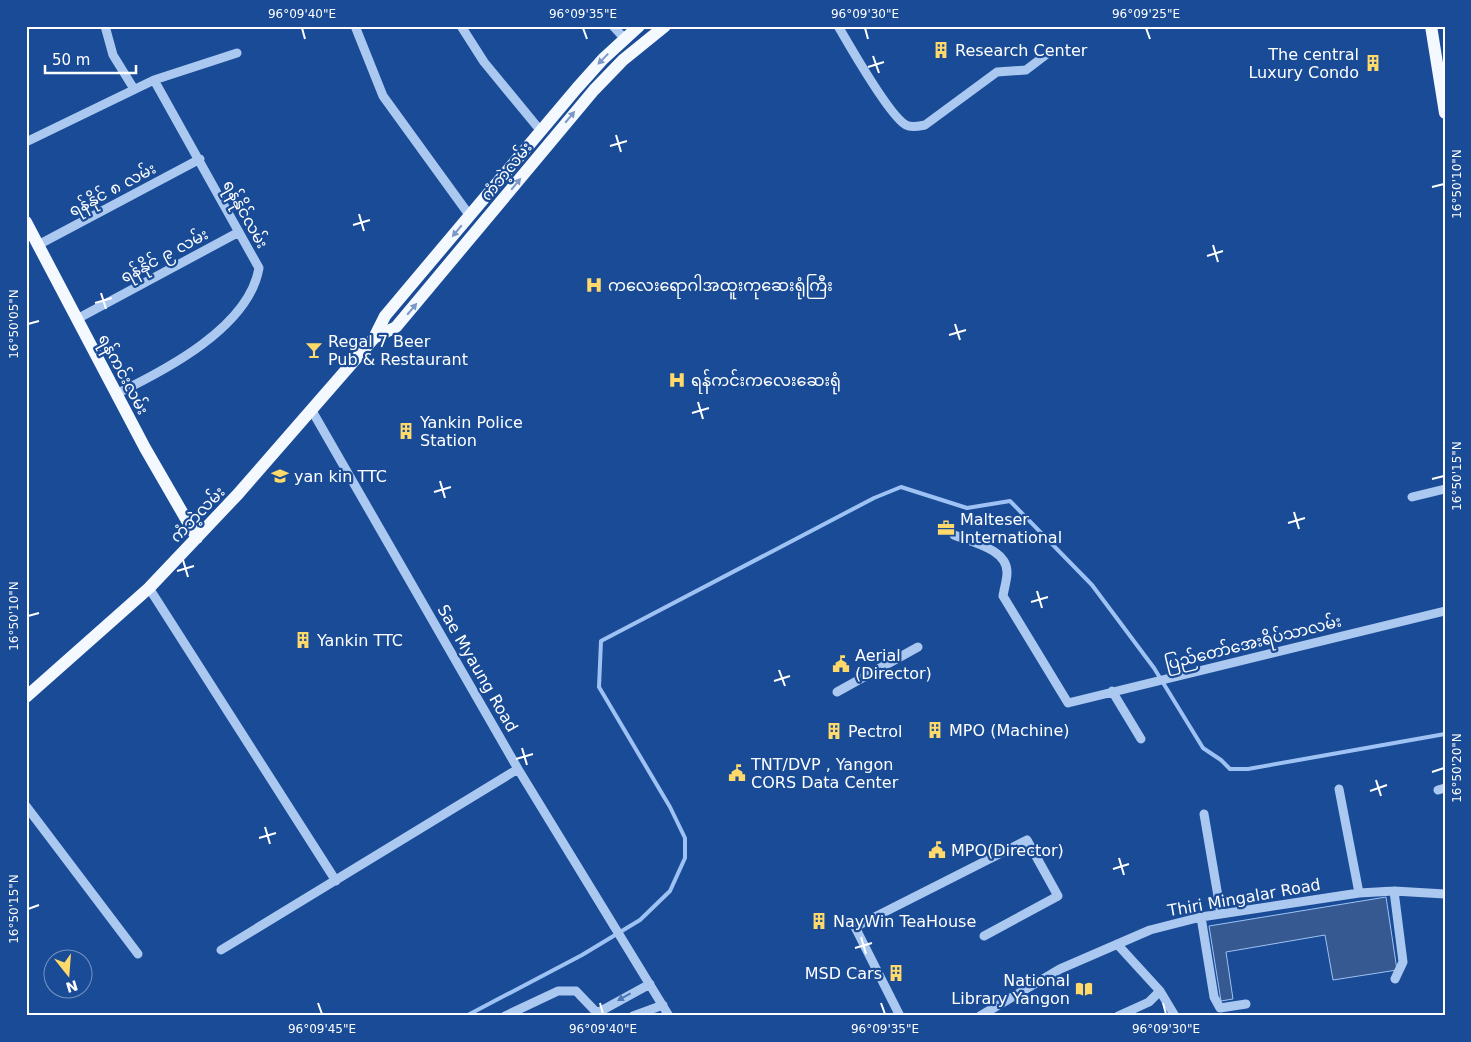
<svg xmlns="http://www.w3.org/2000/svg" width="1471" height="1042" viewBox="0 0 1471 1042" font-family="'DejaVu Sans','Noto Sans Myanmar',sans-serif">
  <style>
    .water { fill: #355990; stroke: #9ec2f3 }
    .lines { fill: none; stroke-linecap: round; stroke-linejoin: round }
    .stream { stroke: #9ec2f3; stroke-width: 4 }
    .minor { stroke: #abc8f0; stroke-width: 9 }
    .major { stroke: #f4f8ff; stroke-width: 12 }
    .oneway { fill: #7c99c5 }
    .oneway2 { fill: #4c77b6 }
    .ticks { fill: none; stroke: #fff; stroke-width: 2 }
    .labels { text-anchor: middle; stroke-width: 4.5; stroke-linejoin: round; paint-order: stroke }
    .poi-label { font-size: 16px; fill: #fff; stroke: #194b96; text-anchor: start }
    .street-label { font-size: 16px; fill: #fff; stroke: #194b96 }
    .neatline { fill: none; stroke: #fff; stroke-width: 2 }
    .ticks-label { font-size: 12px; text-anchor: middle; fill: #fff }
  </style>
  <rect width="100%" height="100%" fill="#194b96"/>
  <path class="water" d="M 1386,897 L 1397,970 L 1333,980 L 1325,935 L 1226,952 L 1233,999 L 1221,1001 L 1209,926 Z"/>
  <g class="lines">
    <path class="stream" d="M 466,1016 L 582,955 L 640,920 L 670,891 L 685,858 L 685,838 L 670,807 L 599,687 L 601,641 L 874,498 L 901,487 L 967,508 L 1010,501 L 1092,585 L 1154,668 L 1203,748 L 1221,760 L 1230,769 L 1248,769 L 1445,734"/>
    <path class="minor" d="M 105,26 L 113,55 L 134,89
      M 355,26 L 383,96 L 470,216
      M 461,26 L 484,62 L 540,130
      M 613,26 L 624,38
      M 838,26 C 849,45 890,117 906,125 C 912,128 919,126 925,125 L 997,72 L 1026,70 L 1047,54
      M 26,142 L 154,80 L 237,53
      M 38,245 L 200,159
      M 77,319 L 239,232
      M 116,394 C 166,370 249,327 259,268 L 154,80
      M 311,409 L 518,769 L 669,1016
      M 1412,497 L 1445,489
      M 954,535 C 971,542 1008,549 1007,573 C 1007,580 1004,589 1003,596 L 1068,703 L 1445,611
      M 149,588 L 336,881
      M 1112,691 L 1141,739
      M 837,692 L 918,647
      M 1339,789 L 1359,893
      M 1438,790 L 1445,788
      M 26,806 L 138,954
      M 1204,814 L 1221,914
      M 1394,891 L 1403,962 L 1395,979
      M 1201,917 L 1214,997 L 1220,1008 L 1246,1004
      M 1117,944 L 1160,991 L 1175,1016
      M 221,950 L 518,769
      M 599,1012 L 650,984
      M 505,1016 L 558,991 L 576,991 L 600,1016
      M 633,1016 L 663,1005
      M 900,1016 L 855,927 L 1027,840 L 1058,896 L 984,936
      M 980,1016 L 1060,969 L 1150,930 L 1201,917 L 1359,893 L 1394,891 L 1445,894
      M 1118,1016 L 1149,1002 L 1160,991"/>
    <path class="major" d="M 1431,26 L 1445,113
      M 26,222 L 145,448 L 197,538
      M 374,338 L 396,327 L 594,90 L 623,60 L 665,26
      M 26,697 L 149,588 L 238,494 L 374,338 L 385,316 L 577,88 L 603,59 L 639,26"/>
  </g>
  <defs><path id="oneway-solid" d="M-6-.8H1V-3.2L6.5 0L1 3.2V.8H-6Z" transform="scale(1.25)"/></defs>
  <g class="oneway">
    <use href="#oneway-solid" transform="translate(603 59) rotate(134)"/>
    <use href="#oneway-solid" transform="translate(570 117) rotate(-50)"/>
    <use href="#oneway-solid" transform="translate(516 184) rotate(-50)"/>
    <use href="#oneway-solid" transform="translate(457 231) rotate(130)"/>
    <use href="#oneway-solid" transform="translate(412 309) rotate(-50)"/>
  </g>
  <use class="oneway2" href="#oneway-solid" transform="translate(624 997) rotate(151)"/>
  <path class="ticks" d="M 302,28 L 305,39M 583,28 L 587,39M 865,28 L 868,39M 1146,28 L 1150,39M 873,56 L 879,73M 868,67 L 884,62M 616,135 L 621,152M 610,146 L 627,141M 1432,187 L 1444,184M 359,214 L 364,231M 353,225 L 370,220M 1213,245 L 1218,262M 1207,256 L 1223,251M 101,293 L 106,309M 95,303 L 112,298M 28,324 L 39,321M 955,324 L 960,340M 949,335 L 966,330M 698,402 L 703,419M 692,413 L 709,408M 1432,479 L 1444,476M 440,481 L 445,498M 434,492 L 451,487M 1294,512 L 1299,529M 1288,523 L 1305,518M 183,560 L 188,577M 177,571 L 194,566M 1037,591 L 1042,608M 1031,602 L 1048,597M 28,616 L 39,613M 779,670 L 785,686M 774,681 L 790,676M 522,748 L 527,765M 516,759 L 533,754M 1432,772 L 1444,768M 1376,780 L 1381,796M 1370,791 L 1387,785M 265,827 L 270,844M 259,838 L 276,833M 1119,858 L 1124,875M 1113,869 L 1129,864M 28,909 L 39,905M 861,937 L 866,954M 855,948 L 872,943M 318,1003 L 322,1014M 600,1003 L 603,1014M 881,1003 L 885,1014M 1163,1003 L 1166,1014"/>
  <defs>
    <g id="building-bare" transform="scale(1.35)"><path d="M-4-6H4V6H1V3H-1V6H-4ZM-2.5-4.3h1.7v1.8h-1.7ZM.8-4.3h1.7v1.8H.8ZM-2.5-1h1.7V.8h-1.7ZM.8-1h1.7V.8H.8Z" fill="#ffd96a" stroke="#194b96" stroke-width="2.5" paint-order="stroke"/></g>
    <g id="hospital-bare" transform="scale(1.35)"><path d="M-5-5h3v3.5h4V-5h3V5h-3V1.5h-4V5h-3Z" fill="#ffd96a" stroke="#194b96" stroke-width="2.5" paint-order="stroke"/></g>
    <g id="bar-bare" transform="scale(1.35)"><path d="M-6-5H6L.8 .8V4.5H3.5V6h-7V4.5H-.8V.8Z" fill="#ffd96a" stroke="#194b96" stroke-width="2.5" paint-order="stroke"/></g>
    <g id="school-bare" transform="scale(1.35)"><path d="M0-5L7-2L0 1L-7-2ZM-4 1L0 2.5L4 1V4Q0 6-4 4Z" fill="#ffd96a" stroke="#194b96" stroke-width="2.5" paint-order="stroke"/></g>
    <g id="office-bare" transform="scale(1.35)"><path d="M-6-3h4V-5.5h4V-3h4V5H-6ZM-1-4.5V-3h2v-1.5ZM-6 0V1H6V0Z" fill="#ffd96a" stroke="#194b96" stroke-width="2.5" paint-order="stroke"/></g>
    <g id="civic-bare" transform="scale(1.35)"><path d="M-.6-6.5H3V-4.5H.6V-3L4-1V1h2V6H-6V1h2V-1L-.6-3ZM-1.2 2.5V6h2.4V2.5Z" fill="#ffd96a" stroke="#194b96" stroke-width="2.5" paint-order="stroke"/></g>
    <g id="library-bare" transform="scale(1.35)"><path d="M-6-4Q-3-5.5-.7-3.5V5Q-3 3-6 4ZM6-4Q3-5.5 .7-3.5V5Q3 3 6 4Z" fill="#ffd96a" stroke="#194b96" stroke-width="2.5" paint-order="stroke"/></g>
  </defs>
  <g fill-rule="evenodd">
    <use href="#building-bare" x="941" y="50"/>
    <use href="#building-bare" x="1373" y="63"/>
    <use href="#hospital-bare" x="594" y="285"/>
    <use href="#bar-bare" x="314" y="350"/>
    <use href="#hospital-bare" x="677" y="380"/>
    <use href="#building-bare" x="406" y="431"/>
    <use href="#school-bare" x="280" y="476"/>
    <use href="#office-bare" x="946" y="528"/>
    <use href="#building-bare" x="303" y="640"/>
    <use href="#civic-bare" x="841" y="664"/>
    <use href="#building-bare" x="935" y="730"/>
    <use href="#building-bare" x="834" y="731"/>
    <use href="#civic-bare" x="737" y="773"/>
    <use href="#civic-bare" x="937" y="850"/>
    <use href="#building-bare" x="819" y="921"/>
    <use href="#building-bare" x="896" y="973"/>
    <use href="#library-bare" x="1084" y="989"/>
  </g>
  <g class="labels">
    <g class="poi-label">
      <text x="955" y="56">Research Center</text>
      <text x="1359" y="60" text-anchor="end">The central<tspan x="1359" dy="18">Luxury Condo</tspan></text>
      <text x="608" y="291">ကလေးရောဂါအထူးကုဆေးရုံကြီး</text>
      <text x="328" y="347">Regal 7 Beer<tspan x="328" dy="18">Pub &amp; Restaurant</tspan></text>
      <text x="691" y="386">ရန်ကင်းကလေးဆေးရုံ</text>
      <text x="420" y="428">Yankin Police<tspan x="420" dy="18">Station</tspan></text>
      <text x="294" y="482">yan kin TTC</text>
      <text x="960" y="525">Malteser<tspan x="960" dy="18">International</tspan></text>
      <text x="317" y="646">Yankin TTC</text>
      <text x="855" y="661">Aerial<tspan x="855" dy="18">(Director)</tspan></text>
      <text x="949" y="736">MPO (Machine)</text>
      <text x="848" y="737">Pectrol</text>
      <text x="751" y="770">TNT/DVP , Yangon<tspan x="751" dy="18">CORS Data Center</tspan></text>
      <text x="951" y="856">MPO(Director)</text>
      <text x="833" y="927">NayWin TeaHouse</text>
      <text x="882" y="979" text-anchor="end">MSD Cars</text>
      <text x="1070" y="986" text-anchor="end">National<tspan x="1070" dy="18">Library Yangon</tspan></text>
    </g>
    <g class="street-label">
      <text transform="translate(506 171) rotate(-51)" y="6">ကံဘဲ့လမ်း</text>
      <text transform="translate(112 189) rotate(-28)" y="6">ရန်နိုင် ၈ လမ်း</text>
      <text transform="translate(246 214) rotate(61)" y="6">ရန်နိုင်လမ်း</text>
      <text transform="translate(164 255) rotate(-28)" y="6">ရန်နိုင် ၉ လမ်း</text>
      <text transform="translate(124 374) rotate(62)" y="6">ရန်ကင်းလမ်း</text>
      <text transform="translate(197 514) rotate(-46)" y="6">ကံဘဲ့လမ်း</text>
      <text transform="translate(1253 642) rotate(-14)" y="6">ပြည်တော်အေးရိပ်သာလမ်း</text>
      <text transform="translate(478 668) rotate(60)" y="6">Sae Myaung Road</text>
      <text transform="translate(1244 897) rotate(-10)" y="6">Thiri Mingalar Road</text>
    </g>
  </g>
  <rect width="1471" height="1042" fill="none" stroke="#194b96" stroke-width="55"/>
  <g transform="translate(68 974) rotate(163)"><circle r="24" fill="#194b96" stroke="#7593c0"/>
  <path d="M0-4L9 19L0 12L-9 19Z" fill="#ffd96a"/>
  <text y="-8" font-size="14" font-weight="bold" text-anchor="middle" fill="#ffffff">N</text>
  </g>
  <path d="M45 65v8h91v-8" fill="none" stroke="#ffffff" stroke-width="2.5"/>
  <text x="52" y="65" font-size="15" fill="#ffffff" stroke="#194b96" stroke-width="4" paint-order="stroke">50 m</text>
  <rect x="28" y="28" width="1416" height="986" class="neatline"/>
  <g class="ticks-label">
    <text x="302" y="18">96°09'40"E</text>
    <text x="583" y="18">96°09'35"E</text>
    <text x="865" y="18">96°09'30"E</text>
    <text x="1146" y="18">96°09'25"E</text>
    <text transform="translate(1457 184) rotate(-90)" y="4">16°50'10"N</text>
    <text transform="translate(14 324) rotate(-90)" y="4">16°50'05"N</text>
    <text transform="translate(1457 476) rotate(-90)" y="4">16°50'15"N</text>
    <text transform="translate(14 616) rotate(-90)" y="4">16°50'10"N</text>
    <text transform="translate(1457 768) rotate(-90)" y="4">16°50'20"N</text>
    <text transform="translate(14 909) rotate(-90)" y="4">16°50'15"N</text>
    <text x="322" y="1033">96°09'45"E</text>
    <text x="603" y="1033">96°09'40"E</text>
    <text x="885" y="1033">96°09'35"E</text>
    <text x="1166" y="1033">96°09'30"E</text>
  </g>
</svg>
